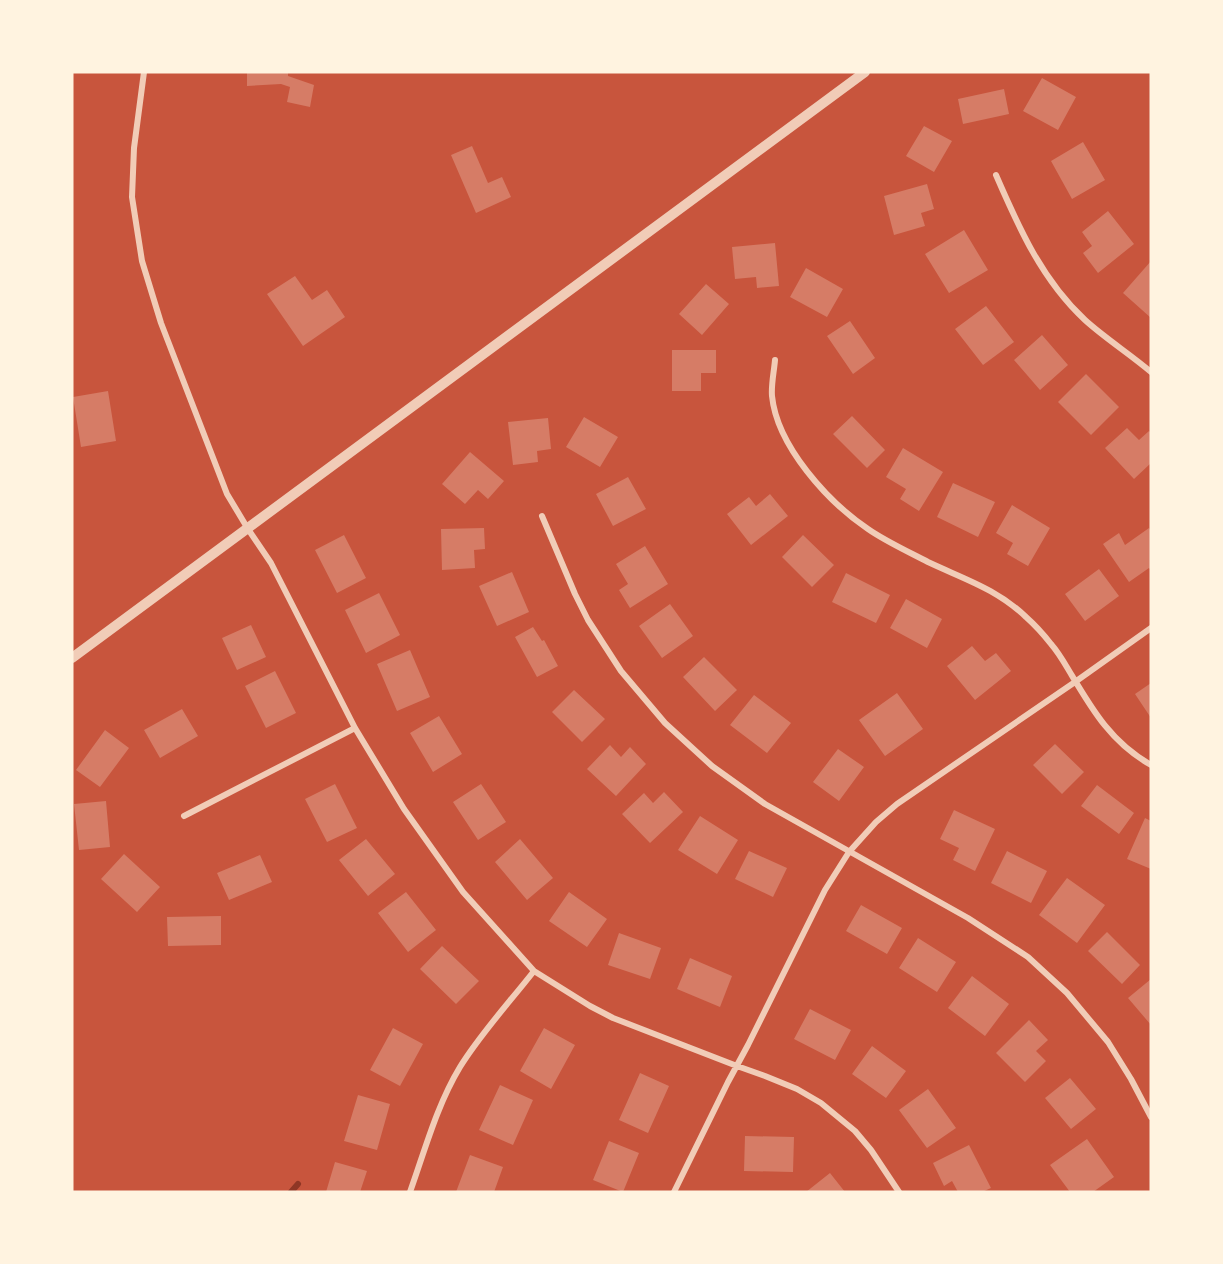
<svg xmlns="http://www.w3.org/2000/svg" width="1223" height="1264" viewBox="0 0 1223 1264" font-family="'PT Sans Narrow',sans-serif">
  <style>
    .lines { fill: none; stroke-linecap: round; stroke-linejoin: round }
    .stream { stroke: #8f3625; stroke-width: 6 }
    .building { fill: #d67c66 }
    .minor { stroke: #f1ccb7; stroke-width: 6 }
    .tertiary { stroke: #f1ccb7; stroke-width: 10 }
  </style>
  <rect width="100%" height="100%" fill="#c8553d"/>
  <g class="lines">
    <path class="stream" d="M 291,1192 L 298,1184"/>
  </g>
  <path class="building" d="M 247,72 L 288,72 L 288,76 L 314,85 L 310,107 L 287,102 L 290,87 L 281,84 L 247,86 Z
    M 1042,78 L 1076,97 L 1058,130 L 1023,111 Z
    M 1004,89 L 1009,114 L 963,124 L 958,99 Z
    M 924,126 L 952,141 L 934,172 L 906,156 Z
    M 1083,142 L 1105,180 L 1072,199 L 1051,161 Z
    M 472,146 L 488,183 L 502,177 L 511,197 L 476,213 L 451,155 Z
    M 927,184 L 934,209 L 921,213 L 925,226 L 894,235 L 884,196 Z
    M 1108,211 L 1134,244 L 1098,273 L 1083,253 L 1092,246 L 1082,232 Z
    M 964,230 L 988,270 L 949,293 L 925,254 Z
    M 775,243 L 779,286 L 757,288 L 756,277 L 735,279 L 732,247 Z
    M 1151,261 L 1151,318 L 1123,293 Z
    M 806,268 L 843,289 L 827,317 L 790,297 Z
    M 295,276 L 312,300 L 327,290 L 345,317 L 303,346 L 267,294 Z
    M 706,284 L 729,304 L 702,335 L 679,314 Z
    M 986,306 L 1014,342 L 983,365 L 955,329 Z
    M 850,321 L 875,358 L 853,374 L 827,336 Z
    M 1042,335 L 1068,365 L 1040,390 L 1014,360 Z
    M 672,350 L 716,350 L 716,373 L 701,373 L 701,391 L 672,391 Z
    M 1086,374 L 1119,407 L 1091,435 L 1058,402 Z
    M 108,391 L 116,441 L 81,447 L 73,397 Z
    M 852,416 L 885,450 L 867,468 L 833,434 Z
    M 584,417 L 618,437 L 600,467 L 566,447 Z
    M 548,418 L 551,449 L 537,451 L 538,462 L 513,465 L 508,422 Z
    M 1127,428 L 1139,440 L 1149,431 L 1151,433 L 1151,463 L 1134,479 L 1105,448 Z
    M 903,448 L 943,472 L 919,511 L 900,499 L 906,489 L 886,477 Z
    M 470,452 L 504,481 L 488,499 L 478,490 L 465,504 L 442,484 Z
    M 628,477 L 646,509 L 613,526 L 596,494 Z
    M 953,483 L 995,502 L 978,537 L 937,517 Z
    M 770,494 L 788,516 L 751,545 L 727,514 L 749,497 L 756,506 Z
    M 1012,505 L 1050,528 L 1028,566 L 1007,554 L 1013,543 L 996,533 Z
    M 484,528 L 485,549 L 474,550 L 475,568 L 442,570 L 441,529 Z
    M 1149,528 L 1151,531 L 1151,570 L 1149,568 L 1129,582 L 1103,544 L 1119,533 L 1125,545 Z
    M 344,535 L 366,578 L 337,593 L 315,550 Z
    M 803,535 L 834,565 L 812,587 L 782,557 Z
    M 645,546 L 668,584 L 630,608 L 619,590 L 628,584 L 616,564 Z
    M 1099,569 L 1119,596 L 1085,621 L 1065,594 Z
    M 512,572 L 529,612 L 497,626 L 479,586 Z
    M 846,573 L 890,595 L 876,623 L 832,602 Z
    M 379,593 L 400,635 L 366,653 L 345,610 Z
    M 906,599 L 942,619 L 927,648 L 890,628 Z
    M 670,604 L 693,636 L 662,658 L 639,626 Z
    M 251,625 L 266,657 L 237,670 L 222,638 Z
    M 533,627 L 542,641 L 544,640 L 558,666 L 537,677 L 515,637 Z
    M 972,646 L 985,661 L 996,653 L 1011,671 L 975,700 L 947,666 Z
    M 410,650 L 430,697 L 397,711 L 377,664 Z
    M 704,657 L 737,690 L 715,711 L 683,677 Z
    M 275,671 L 296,713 L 266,728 L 245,686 Z
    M 1151,683 L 1151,718 L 1135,694 Z
    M 574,690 L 605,719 L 582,742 L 552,712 Z
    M 897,693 L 923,729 L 885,756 L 859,720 Z
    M 754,695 L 791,723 L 767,753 L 730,725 Z
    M 182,709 L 198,736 L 160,758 L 144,730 Z
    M 439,716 L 462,754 L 433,772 L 410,733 Z
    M 105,730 L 129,748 L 100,787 L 76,770 Z
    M 1055,744 L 1084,772 L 1062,794 L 1033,765 Z
    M 610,745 L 621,757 L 630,747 L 646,764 L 616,796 L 587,769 Z
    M 838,749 L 864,767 L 839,801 L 813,782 Z
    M 335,784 L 357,828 L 327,842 L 305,799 Z
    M 481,784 L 506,822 L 478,840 L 453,802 Z
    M 1097,785 L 1134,813 L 1119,834 L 1081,806 Z
    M 664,792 L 683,812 L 650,843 L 622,814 L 644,793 L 653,803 Z
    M 106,801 L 110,847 L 79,850 L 74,804 Z
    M 954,810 L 995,829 L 975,871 L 953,860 L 959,848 L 940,839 Z
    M 700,816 L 738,840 L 717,874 L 678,850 Z
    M 1145,818 L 1151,821 L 1151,869 L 1127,859 Z
    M 366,839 L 395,874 L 368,896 L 339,860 Z
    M 520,839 L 553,878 L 527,900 L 495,862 Z
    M 749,851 L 787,868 L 773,897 L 735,879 Z
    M 1007,851 L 1047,871 L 1031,903 L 991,883 Z
    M 124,854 L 160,887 L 137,912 L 101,879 Z
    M 260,855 L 272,882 L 229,900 L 217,873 Z
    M 1067,878 L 1105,905 L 1077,943 L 1039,915 Z
    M 406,892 L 436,930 L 408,952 L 378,913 Z
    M 569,892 L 607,919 L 587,947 L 549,921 Z
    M 861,905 L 902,928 L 887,954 L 846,931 Z
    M 221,916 L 221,945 L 168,946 L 167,917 Z
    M 1107,932 L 1140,965 L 1122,984 L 1088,951 Z
    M 619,933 L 661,948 L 650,979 L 608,965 Z
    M 918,938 L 956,962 L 937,992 L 899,968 Z
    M 442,946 L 479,981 L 456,1004 L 420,969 Z
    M 690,958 L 732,976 L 720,1007 L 677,989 Z
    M 972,976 L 1009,1004 L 985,1036 L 948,1008 Z
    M 1151,979 L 1151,1025 L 1128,998 Z
    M 810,1009 L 851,1030 L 835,1060 L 794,1039 Z
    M 1029,1020 L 1048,1040 L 1036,1051 L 1046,1061 L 1025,1082 L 996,1053 Z
    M 393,1028 L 423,1044 L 400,1086 L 370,1070 Z
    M 544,1028 L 575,1045 L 551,1089 L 520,1071 Z
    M 872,1046 L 906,1071 L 886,1098 L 852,1074 Z
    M 640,1073 L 669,1086 L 648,1133 L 619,1120 Z
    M 1070,1078 L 1096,1109 L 1071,1129 L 1045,1098 Z
    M 500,1085 L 533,1100 L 513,1145 L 479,1130 Z
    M 928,1089 L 956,1128 L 927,1148 L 899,1110 Z
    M 358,1095 L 390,1104 L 377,1150 L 344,1141 Z
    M 745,1136 L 794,1137 L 793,1172 L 744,1171 Z
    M 1087,1139 L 1114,1177 L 1093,1192 L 1070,1192 L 1050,1165 Z
    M 609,1141 L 639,1153 L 623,1192 L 593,1180 Z
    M 969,1145 L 991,1188 L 982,1192 L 958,1192 L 952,1181 L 944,1186 L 933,1163 Z
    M 470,1155 L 503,1167 L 494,1192 L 456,1192 Z
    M 335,1162 L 367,1171 L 360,1192 L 326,1192 Z
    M 830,1173 L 845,1192 L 806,1192 Z"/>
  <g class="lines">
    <path class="minor" d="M 144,72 L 134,148 L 132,197 L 142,261 L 161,323 L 227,494 L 248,529 L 271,563 L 355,728 L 404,809 L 463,892 L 534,971 L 590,1006 L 613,1018 L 737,1066 L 765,1076 L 797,1089 L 821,1103 L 855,1131 L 871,1150 L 899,1192
      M 996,175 C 1019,228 1042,280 1085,320 C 1106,339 1130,354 1151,372
      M 775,360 C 774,372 771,385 772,396 C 777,446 828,502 868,529 C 885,541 909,552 928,562 C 964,579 997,589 1026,617 C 1035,625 1044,635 1051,644 C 1059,653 1065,664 1071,674 C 1093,711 1112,743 1151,765
      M 542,516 L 575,594 L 588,620 L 621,671 L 665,723 L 712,766 L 765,804 L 968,918 L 1028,957 L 1067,993 L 1108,1042 L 1131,1079 L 1151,1117
      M 184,816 L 355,728
      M 410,1192 C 425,1150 437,1105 460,1067 C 481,1033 509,1003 534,971
      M 674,1192 L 728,1082 L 748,1045 L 825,890 L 849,852 L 876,822 L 897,804 L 1075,682 L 1151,628"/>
    <path class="tertiary" d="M 72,658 L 865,72"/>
  </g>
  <rect width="1223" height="1264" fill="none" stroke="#fff3e0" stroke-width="147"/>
</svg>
